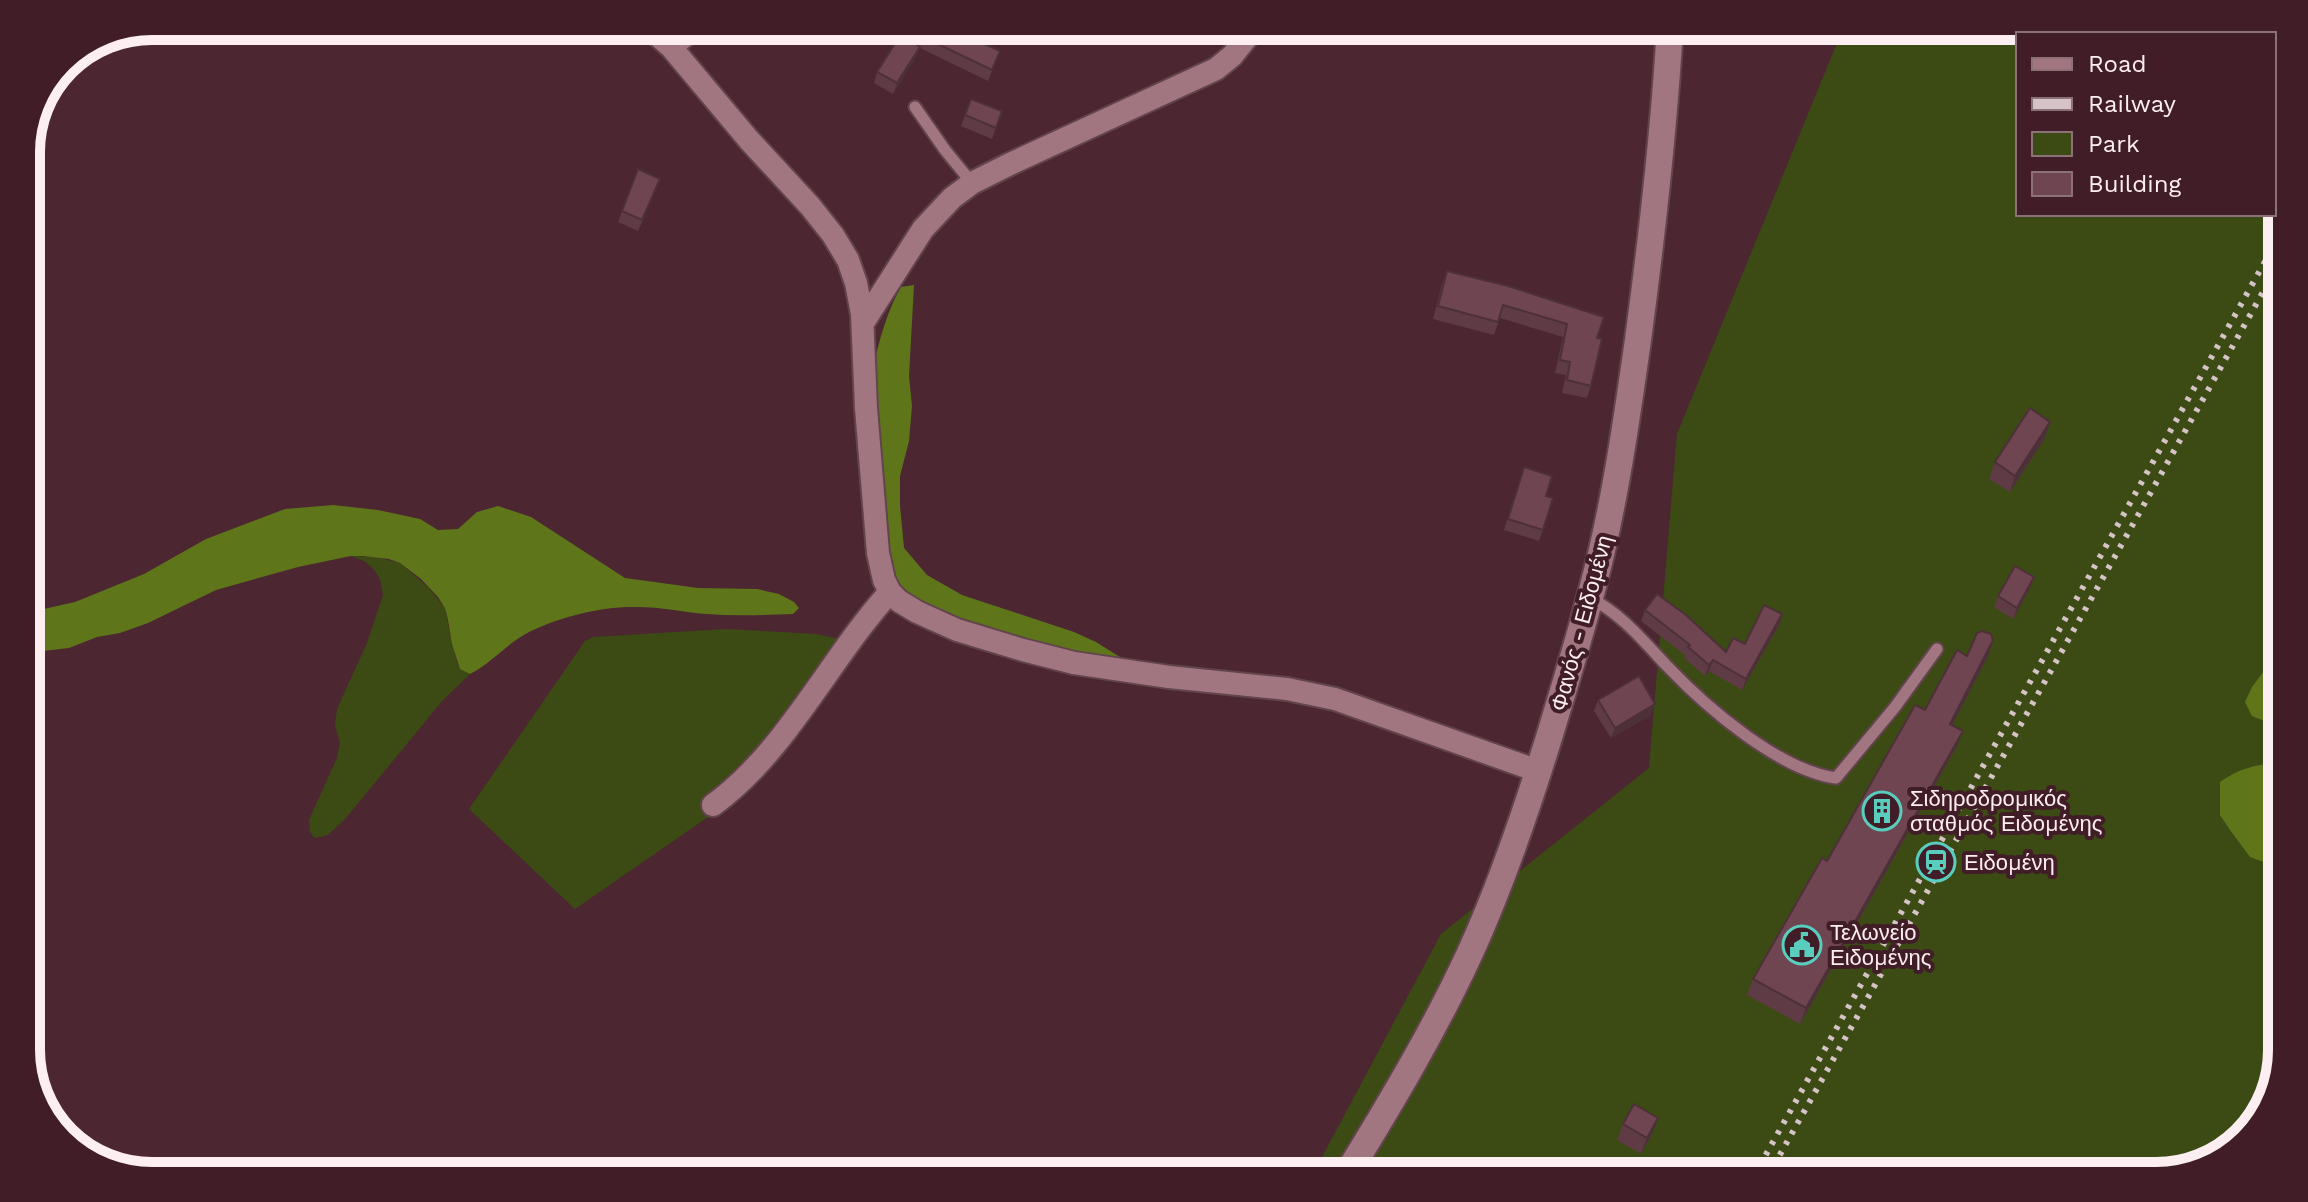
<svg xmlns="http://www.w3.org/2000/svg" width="2308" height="1202" viewBox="0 0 2308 1202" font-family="'Work Sans',sans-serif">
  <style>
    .green { fill: #3c4b14 }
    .forest { fill: #5e7619 }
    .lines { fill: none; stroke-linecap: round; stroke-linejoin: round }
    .service-casing { stroke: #62444d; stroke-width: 15 }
    .minor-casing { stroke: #62444d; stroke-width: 26 }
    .tertiary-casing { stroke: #62444d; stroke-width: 30 }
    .service { stroke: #a27680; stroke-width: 11 }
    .minor { stroke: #a27680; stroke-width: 22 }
    .tertiary { stroke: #a27680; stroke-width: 26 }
    .rail { stroke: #d6c3c7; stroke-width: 6; stroke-dasharray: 4 8; stroke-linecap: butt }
    .wall { fill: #5f3b45 }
    .shaded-wall { fill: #4d3038 }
    .building { fill: #6e4550; stroke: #4d3038; stroke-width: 2 }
    .labels { text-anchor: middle; stroke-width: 8; stroke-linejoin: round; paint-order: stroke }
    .street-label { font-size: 22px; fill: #fdeef1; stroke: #411d27 }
    .poi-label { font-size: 22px; fill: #fdeef1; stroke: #411d27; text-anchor: start }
    .rim { fill: none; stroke: #fdeef1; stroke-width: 10 }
  </style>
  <rect width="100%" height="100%" fill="#4c2731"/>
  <path class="green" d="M 1844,26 L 2156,26 L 2190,34 L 2018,34 L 2018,214 L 2274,214 L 2274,121 L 2282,144 L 2282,1050 L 2269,1106 L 2219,1159 L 2156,1176 L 1312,1176 L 1441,934 L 1649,768 L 1677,434 Z
    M 351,556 L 376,557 L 400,563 L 429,588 L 445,608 L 452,644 L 459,668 L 470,674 L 443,700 L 345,819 L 328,835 L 315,838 L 310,832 L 309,820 L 337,758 L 340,742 L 335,726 L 337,709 L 367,643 L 383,595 L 380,579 L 375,571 L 366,562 Z
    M 726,629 L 816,634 L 844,640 L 763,750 L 710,799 L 708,817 L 575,909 L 469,809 L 585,641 L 593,637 Z"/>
  <path class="forest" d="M 914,285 L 909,376 L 912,406 L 909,441 L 900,476 L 900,506 L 904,548 L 927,575 L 962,595 L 1074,632 L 1096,642 L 1128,662 L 1113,663 L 934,615 L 911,600 L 894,582 L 885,552 L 873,368 C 879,341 887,311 901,287 Z
    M 333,505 L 378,510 L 420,519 L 438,530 L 458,529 L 477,512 L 498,506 L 531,517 L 625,578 L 698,588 L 757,589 L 779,594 L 794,602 L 799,608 L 793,614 C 764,615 735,616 706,614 C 682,612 657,606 632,607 C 599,607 561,617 531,631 C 508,642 492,663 470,674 L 460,669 L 452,644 L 448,620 L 445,608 L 438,597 L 421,579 L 400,563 L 389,559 L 363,556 L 351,556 L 298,567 L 216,590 L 148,623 L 120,633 L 97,637 L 69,648 L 26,653 L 26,613 L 75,602 L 144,574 L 206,539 L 285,509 Z
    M 2282,647 L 2282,721 L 2267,722 L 2252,716 L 2245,702 L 2252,687 Z
    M 2282,763 L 2282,869 L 2250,857 L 2230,830 L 2220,815 L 2220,782 C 2240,768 2257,764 2282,763 Z"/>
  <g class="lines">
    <g class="service-casing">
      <path id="service" d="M 915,107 L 945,150 L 972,183
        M 1590,598 C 1622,614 1644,642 1668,667 C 1707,708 1779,770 1836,778 L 1895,707 L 1937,649"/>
    </g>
    <g class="minor-casing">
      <path id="minor" d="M 647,26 L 671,47 L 749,140 L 810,206 L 833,235 L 848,260 L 856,283 L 862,314 L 866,408 L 878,553 L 884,580 L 890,592 L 899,601 L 917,612 L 957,630 L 1023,650 L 1074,663 L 1169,677 L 1287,689 L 1335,699 L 1538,771
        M 671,47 L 697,26
        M 863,323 L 923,229 L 952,198 L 972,183 L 1010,164 L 1216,69 L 1232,56 L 1256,26
        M 713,805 C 787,751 829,659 890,592"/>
    </g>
    <g class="tertiary-casing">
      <path id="tertiary" d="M 1346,1176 C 1390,1104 1434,1031 1470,953 C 1503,881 1528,806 1551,731 C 1569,671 1588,611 1602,550 C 1618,481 1628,410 1638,340 C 1652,236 1664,131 1670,26"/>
    </g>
    <use href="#service" class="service"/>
    <use href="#minor" class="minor"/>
    <use href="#tertiary" class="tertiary"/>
    <path class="rail" d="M 1754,1176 L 2282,231
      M 1768,1176 L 2282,258"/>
  </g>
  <path class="wall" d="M 752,26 L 775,26 L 765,37 Z
    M 925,26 L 1000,51 L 988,81 L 920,48 L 916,57 L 893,94 L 874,83 L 877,72 L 918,45 Z
    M 971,99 L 1002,111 L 992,139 L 961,126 Z
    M 638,169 L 656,190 L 638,231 L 618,222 Z
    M 1447,271 L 1597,338 L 1591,386 L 1587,398 L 1562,393 L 1566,375 L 1555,373 L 1563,337 L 1500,318 L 1494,335 L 1433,319 L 1442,284 Z
    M 2050,422 L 2045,438 L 2010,492 L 1989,479 L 1995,462 Z
    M 1520,478 L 1546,496 L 1543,530 L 1539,541 L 1504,530 Z
    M 2030,588 L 2013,619 L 1994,607 L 1998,596 Z
    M 1645,610 L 1726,652 L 1745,644 L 1782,614 L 1779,625 L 1742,690 L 1709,671 L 1705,676 L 1684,658 L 1685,655 L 1641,621 Z
    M 1993,640 L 1988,656 L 1952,725 L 1957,746 L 1800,1024 L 1747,995 L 1753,979 L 1827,861 L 1967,656 Z
    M 1598,700 L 1651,715 L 1611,738 L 1594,711 Z
    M 1623,1124 L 1652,1134 L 1641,1154 L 1617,1140 Z"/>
  <path class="shaded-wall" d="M 769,26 L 775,26 L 765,37 Z
    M 1129,31 L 1154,34 L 1150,45 L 1125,42 Z
    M 920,47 L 916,57 L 893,94 L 897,83 Z
    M 2050,422 L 2045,438 L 2010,492 L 2015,476 Z
    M 2034,577 L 2030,588 L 2013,619 L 2017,608 Z
    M 1782,614 L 1779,625 L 1742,690 L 1746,679 Z
    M 1993,640 L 1988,656 L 1945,739 L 1950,724 Z
    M 1713,660 L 1709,671 L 1705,676 L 1709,665 Z
    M 1655,704 L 1651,715 L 1611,738 L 1615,728 Z
    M 1963,731 L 1957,746 L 1800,1024 L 1806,1008 Z
    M 1658,1118 L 1652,1134 L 1641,1154 L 1647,1138 Z"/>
  <path class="building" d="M 925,26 L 945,26 L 1000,51 L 992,70 L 921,36 Z
    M 1130,26 L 1155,26 L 1154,34 L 1129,31 Z
    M 901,34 L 920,47 L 897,83 L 877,72 Z
    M 971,99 L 1002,111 L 996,128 L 965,115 Z
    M 638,169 L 660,179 L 642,220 L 622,211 Z
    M 1447,271 L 1508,286 L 1604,317 L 1597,338 L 1602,339 L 1591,386 L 1567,380 L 1570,362 L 1560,360 L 1567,324 L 1503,305 L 1498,322 L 1438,306 Z
    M 2030,408 L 2050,422 L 2015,476 L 1995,462 Z
    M 1524,467 L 1552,476 L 1546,496 L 1553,498 L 1543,530 L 1508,519 Z
    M 2015,566 L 2034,577 L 2017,608 L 1998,596 Z
    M 1657,594 L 1686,615 L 1726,652 L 1733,638 L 1745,644 L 1764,605 L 1782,614 L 1746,679 L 1713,660 L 1709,665 L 1688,647 L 1690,645 L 1645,610 Z
    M 1982,631 L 1991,634 L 1993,640 L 1950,724 L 1963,731 L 1806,1008 L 1753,979 L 1822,858 L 1827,861 L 1915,705 L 1925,710 L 1957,650 L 1967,656 L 1977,633 Z
    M 1639,676 L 1655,704 L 1615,728 L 1598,700 Z
    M 1634,1104 L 1658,1118 L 1647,1138 L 1623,1124 Z
    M 1590,1167 L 1605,1176 L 1585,1176 Z"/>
  <defs>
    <g id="building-ring" transform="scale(2)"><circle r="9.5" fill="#411d27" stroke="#59cebe" stroke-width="1.5"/><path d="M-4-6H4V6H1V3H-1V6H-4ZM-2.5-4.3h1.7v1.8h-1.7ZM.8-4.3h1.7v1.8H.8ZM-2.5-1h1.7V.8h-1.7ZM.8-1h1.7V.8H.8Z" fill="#59cebe"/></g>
    <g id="station-ring" transform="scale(2)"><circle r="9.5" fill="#411d27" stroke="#59cebe" stroke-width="1.5"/><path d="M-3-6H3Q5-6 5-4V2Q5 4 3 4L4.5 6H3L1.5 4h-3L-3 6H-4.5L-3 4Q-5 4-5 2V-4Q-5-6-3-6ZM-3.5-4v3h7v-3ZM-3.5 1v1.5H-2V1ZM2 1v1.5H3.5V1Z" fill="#59cebe"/></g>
    <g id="civic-ring" transform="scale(2)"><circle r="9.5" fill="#411d27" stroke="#59cebe" stroke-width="1.5"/><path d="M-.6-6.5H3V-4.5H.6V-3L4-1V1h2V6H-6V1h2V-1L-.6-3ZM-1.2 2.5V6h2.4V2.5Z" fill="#59cebe"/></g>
  </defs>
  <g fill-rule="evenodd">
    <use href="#building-ring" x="1882" y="811"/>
    <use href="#station-ring" x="1936" y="862"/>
    <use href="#civic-ring" x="1802" y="945"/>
  </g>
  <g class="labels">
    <g class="street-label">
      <text transform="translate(1581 623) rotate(-75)" y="8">Φανός - Ειδομένη</text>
    </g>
    <g class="poi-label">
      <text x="1910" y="806">Σιδηροδρομικός<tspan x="1910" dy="25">σταθμός Ειδομένης</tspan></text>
      <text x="1964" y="870">Ειδομένη</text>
      <text x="1830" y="940">Τελωνείο<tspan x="1830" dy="25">Ειδομένης</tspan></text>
    </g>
  </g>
  <path d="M0 0H2308V1202H0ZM152 40H2156A112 112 0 0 1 2268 152V1050A112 112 0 0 1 2156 1162H152A112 112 0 0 1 40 1050V152A112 112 0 0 1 152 40Z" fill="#411d27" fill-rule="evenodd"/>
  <path class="rim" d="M152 40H2156A112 112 0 0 1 2268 152V1050A112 112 0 0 1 2156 1162H152A112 112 0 0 1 40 1050V152A112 112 0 0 1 152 40Z"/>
  <rect x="2016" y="32" width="260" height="184" fill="#411d27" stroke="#8c7178" stroke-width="2"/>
  <rect x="2032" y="58" width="40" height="12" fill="#a27680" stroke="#8c7178" stroke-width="2"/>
  <text x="2088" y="72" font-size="24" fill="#fdeef1">Road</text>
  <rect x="2032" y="98" width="40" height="12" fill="#d6c3c7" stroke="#8c7178" stroke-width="2"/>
  <text x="2088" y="112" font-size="24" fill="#fdeef1">Railway</text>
  <rect x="2032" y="132" width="40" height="24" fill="#3c4b14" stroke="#8c7178" stroke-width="2"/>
  <text x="2088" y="152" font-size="24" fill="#fdeef1">Park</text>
  <rect x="2032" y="172" width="40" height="24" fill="#6e4550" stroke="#8c7178" stroke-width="2"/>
  <text x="2088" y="192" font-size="24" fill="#fdeef1">Building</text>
</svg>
